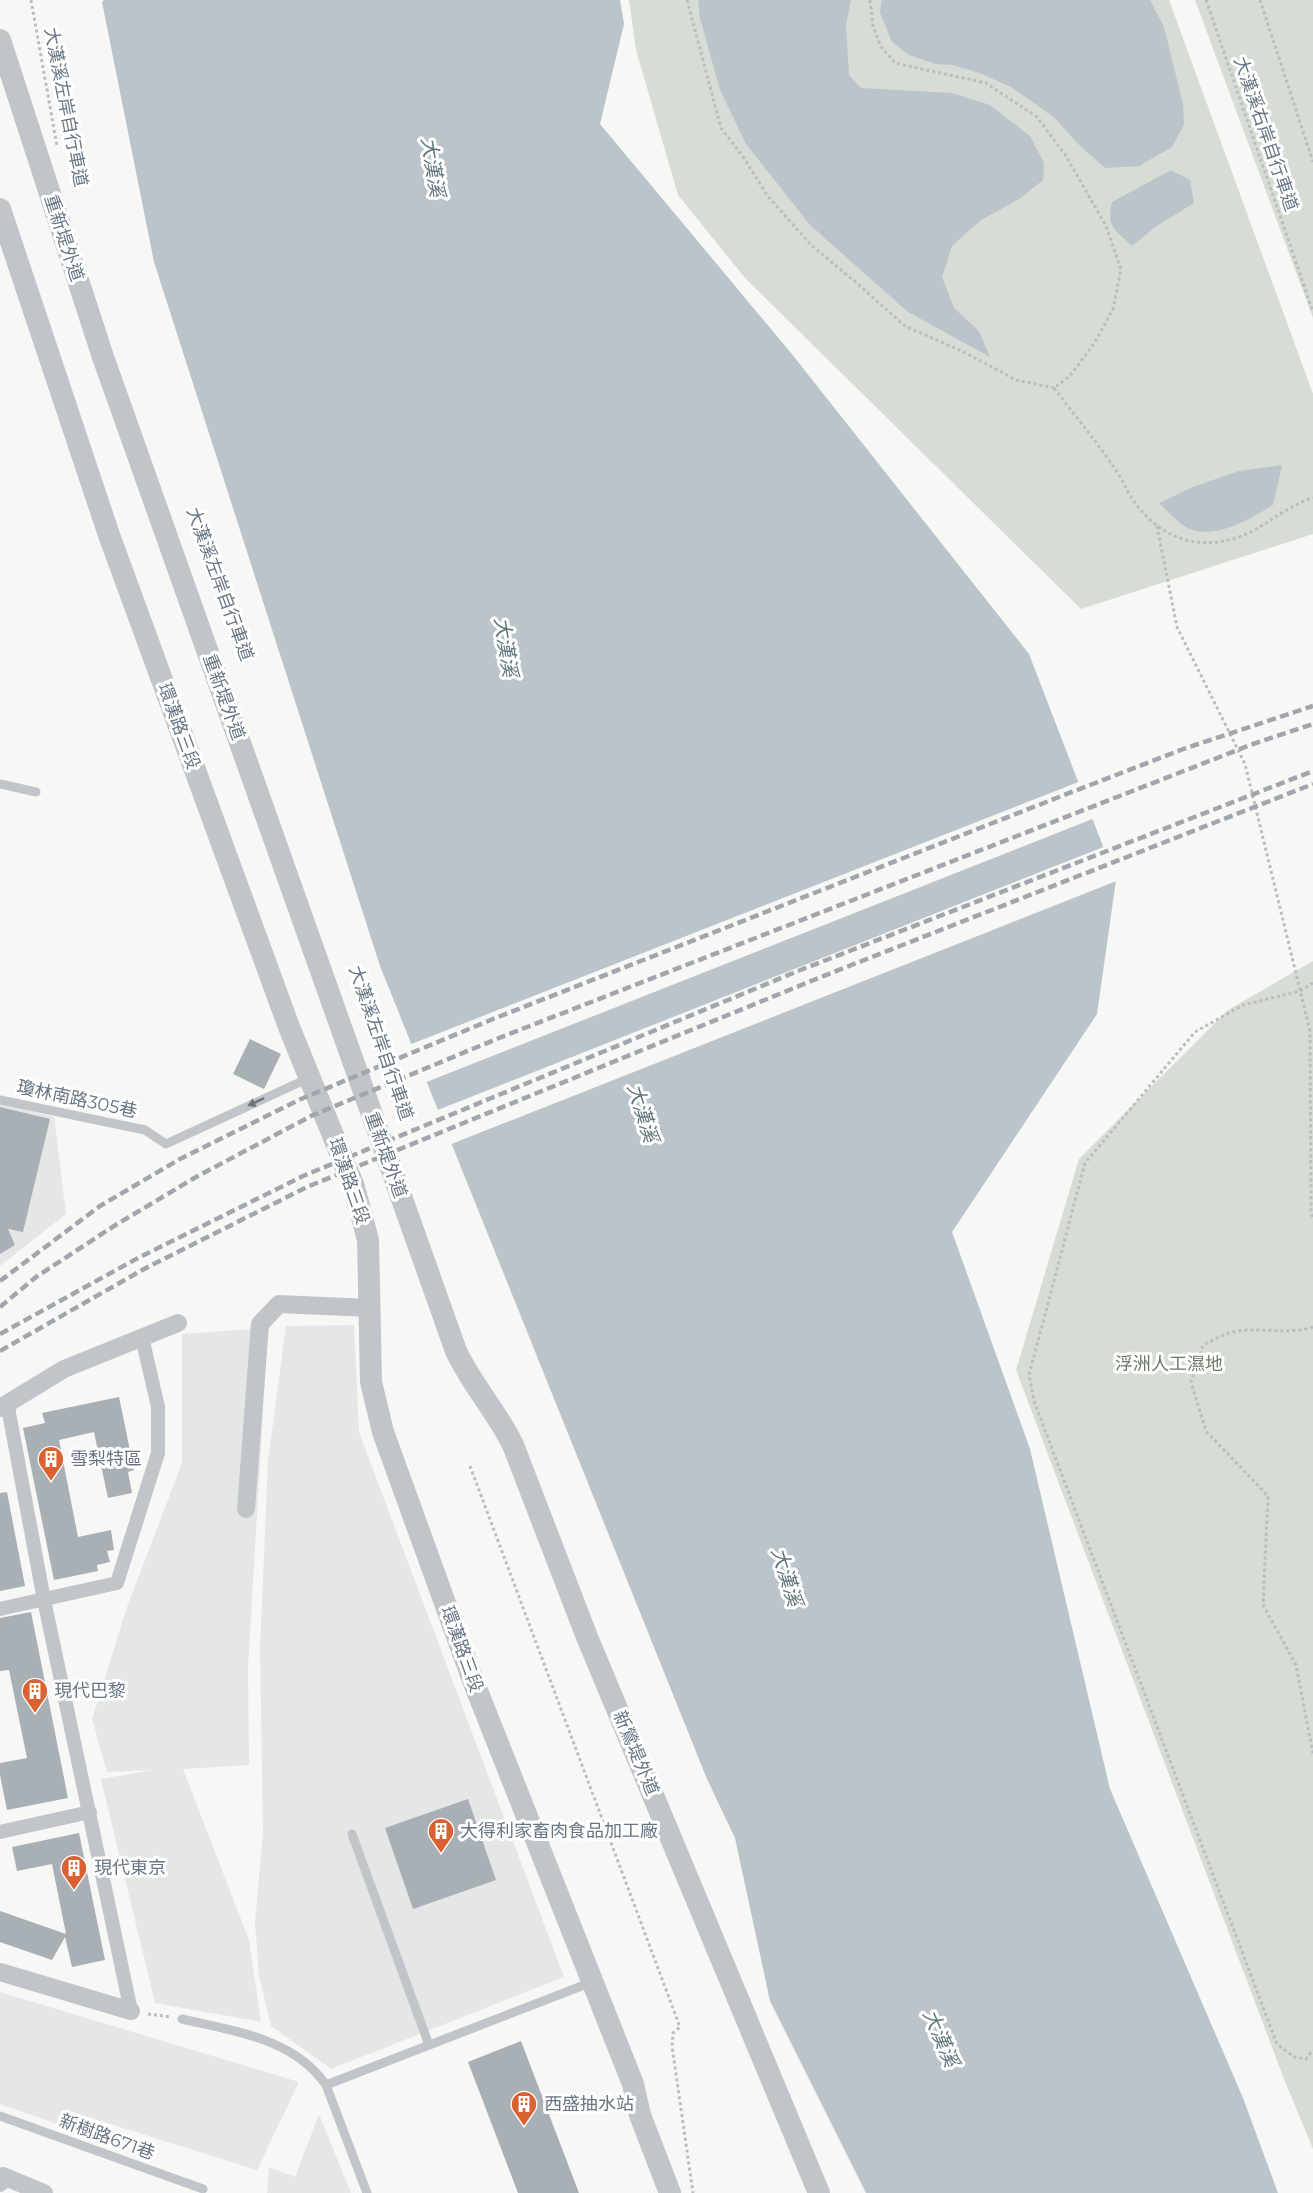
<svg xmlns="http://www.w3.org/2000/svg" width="1313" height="2193" viewBox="0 0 1313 2193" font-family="Montserrat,'Noto Sans TC',sans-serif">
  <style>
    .built { fill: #e5e6e6 }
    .green { fill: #d7dcd4 }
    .water { fill: #bbc4ca }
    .pier { fill: #f7f7f5 }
    .building { fill: #a8afb5 }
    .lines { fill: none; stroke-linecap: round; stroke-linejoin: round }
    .path { stroke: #bbbdc0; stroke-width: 3; stroke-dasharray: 3 3; stroke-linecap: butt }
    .service { stroke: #c1c4c8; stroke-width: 9 }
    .pedestrian { stroke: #c1c4c8; stroke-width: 14 }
    .minor { stroke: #c1c4c8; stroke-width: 18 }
    .tertiary { stroke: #c1c4c8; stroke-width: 22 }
    .rail { stroke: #a0a6ac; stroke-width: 4.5; stroke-dasharray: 9 4.5; stroke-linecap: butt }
    .oneway { fill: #687684 }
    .labels { text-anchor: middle; stroke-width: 6; stroke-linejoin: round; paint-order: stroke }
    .street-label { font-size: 18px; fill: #687684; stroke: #fff }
    .park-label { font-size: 18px; fill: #6a7b66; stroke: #fff }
    .poi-label { font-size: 18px; fill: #687684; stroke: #fff; text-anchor: start }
    .water-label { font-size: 20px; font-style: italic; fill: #63777f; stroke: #fff }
  </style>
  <rect width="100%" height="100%" fill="#f7f7f5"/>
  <path class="built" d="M 0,1103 L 54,1117 L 66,1214 L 0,1266 Z
    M 354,1325 L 359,1432 L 564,1977 L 331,2069 L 271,2026 L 259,1976 L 255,1922 L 263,1833 L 260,1648 L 268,1461 L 286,1326 Z
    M 268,1328 L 248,1667 L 249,1765 L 183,1769 L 249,1940 L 261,2022 L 155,2003 L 101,1779 L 152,1770 L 107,1772 L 92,1719 L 127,1607 L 182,1463 L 182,1334 Z
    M 0,1992 L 299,2082 L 257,2170 L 69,2111 L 60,2125 L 0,2104 Z
    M 319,2114 L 351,2193 L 267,2193 L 269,2167 L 295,2177 Z"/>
  <path class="green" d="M 629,0 L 1169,0 L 1313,394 L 1313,534 L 1081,609 L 745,278 L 678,195 L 636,50 Z
    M 1195,0 L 1313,0 L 1313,318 Z
    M 1313,961 L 1313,2149 L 1284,2079 L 1016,1370 L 1079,1159 L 1228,1010 Z"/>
  <path class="water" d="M 104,0 L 620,0 L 624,24 L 600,124 L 791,353 L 1029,654 L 1116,880 L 1097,1014 L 952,1232 L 1030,1449 L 1110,1789 L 1243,2098 L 1278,2193 L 866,2193 L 770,2001 L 735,1838 L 707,1779 L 380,966 L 154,262 L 102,2 Z
    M 698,0 L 851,0 L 846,25 L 849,75 L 861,88 L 952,93 L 990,105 L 1030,136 L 1044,163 L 1043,180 L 1021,198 L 981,220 L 952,246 L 942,277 L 954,308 L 979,331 L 990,357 L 908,312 L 810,225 L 746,144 L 720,90 L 700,18 Z
    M 882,0 L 1150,0 L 1164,27 L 1183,104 L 1184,125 L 1172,147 L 1139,166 L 1105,168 L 1077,143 L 1054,117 L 1011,87 L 982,74 L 953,65 L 935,64 L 909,55 L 892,42 L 880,12 Z
    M 1171,170 L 1190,180 L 1194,203 L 1155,227 L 1132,246 C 1115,230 1106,227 1112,202 Z
    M 1282,465 L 1273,505 C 1250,519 1211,543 1184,526 C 1175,520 1167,510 1159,503 L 1193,487 L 1239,471 Z"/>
  <path class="pier" d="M 1081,781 L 1095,818 L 424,1083 L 409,1045 Z
    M 1106,846 L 1119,880 L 449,1145 L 435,1111 Z"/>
  <path class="building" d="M 250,1039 L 281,1054 L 264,1089 L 233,1074 Z
    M 0,1107 L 50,1119 L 23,1232 L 8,1229 L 15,1245 L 0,1254 Z
    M 119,1397 L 134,1470 L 128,1472 L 132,1493 L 108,1498 L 94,1432 L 59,1440 L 78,1537 L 111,1530 L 114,1550 L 107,1551 L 110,1562 L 97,1565 L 98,1571 L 54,1580 L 23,1428 L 45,1423 L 42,1413 Z
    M 7,1492 L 25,1586 L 0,1591 L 0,1493 Z
    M 31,1612 L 68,1798 L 7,1810 L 0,1775 L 0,1763 L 27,1758 L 9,1670 L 0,1671 L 0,1618 Z
    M 468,1799 L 496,1880 L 413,1909 L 385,1828 Z
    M 79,1833 L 105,1960 L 72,1967 L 65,1937 L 52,1960 L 0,1942 L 0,1911 L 66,1934 L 52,1864 L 17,1871 L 12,1847 Z
    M 521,2041 L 579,2193 L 518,2193 L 468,2062 Z"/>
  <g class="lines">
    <path class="path" d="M 31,0 L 57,146
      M 687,0 L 721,128 L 744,158 L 767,195 L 811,245 L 858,284 L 905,326 L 964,352 L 1016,380 L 1054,388
      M 870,0 L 873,26 L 881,47 L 895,63 L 986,83 L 1037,117 L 1066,156 L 1106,226 L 1121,269 L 1113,309 L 1095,342 L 1070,376 L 1054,388 C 1075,416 1098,443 1117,472 C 1123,481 1127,491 1133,500 C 1158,536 1194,551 1236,538 C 1264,529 1285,506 1313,498
      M 1206,0 L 1313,312
      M 1260,0 L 1313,162
      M 1157,526 L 1177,627 L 1245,764 L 1310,1031 L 1311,1211 L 1313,1218
      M 1313,983 L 1300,991 L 1243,1005 L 1195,1032 L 1085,1163 L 1029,1375 L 1034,1401 L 1277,2044 L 1294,2057 L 1306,2059 L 1313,2050
      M 1313,1327 C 1286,1336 1256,1325 1229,1333 C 1220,1336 1211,1341 1203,1345 L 1191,1382 L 1206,1431 L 1268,1496 L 1263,1605 L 1296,1665 L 1313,1754
      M 470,1466 L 680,2027 L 673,2033 L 672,2046 L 693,2193
      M 148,2014 L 171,2017"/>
    <path class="service" d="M 0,784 L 36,792
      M 0,1100 L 145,1130 L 166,1144 L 309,1078
      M 352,1834 L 429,2045
      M 182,2019 C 233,2031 294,2038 326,2085 L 367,2193
      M 326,2085 L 592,1982
      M 0,2116 L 203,2189"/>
    <path class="pedestrian" d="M 8,1403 L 9,1413 L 44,1600 L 131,2011
      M 0,1609 L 117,1583 L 158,1453 L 158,1407 L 142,1337
      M 0,1832 L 90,1812"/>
    <path class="minor" d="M 0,1408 L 64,1369 L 178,1323
      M 246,1509 L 260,1324 L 279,1304 L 369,1308
      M 0,1972 L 131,2011
      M 0,2183 L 3,2176 L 44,2193"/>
    <path class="tertiary" d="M 0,40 L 103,357 L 456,1351 C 472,1385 497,1412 513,1445 L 587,1637 L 819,2193
      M 0,209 L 109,535 L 289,1027 L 354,1187 L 368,1240 L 371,1382 L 383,1432 L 474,1683 L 633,2084 L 640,2115 L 670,2193"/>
    <path class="rail" d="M 0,1281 L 100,1206 L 180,1159 L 301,1099 L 493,1019 L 1059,797 L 1186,748 L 1313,706
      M 0,1307 L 36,1277 L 114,1226 L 196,1177 L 311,1116 L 499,1038 L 1253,744 L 1313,724
      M 0,1334 L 138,1258 L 303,1176 L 798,971 L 1313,771
      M 0,1351 L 144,1269 L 307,1187 L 821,977 L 1313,784"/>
  </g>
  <defs><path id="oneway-solid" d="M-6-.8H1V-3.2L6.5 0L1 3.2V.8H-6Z" transform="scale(1.5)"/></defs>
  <use class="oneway" href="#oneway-solid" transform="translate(256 1102) rotate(155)"/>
  <defs>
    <g id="building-pin" transform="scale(1.35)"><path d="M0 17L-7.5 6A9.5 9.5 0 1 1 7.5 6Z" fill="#da6132" stroke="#fff"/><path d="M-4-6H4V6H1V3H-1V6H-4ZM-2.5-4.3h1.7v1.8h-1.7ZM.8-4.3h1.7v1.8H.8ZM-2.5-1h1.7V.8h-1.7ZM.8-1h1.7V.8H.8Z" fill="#fff"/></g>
  </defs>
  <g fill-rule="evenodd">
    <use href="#building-pin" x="51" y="1459"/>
    <use href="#building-pin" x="35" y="1691"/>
    <use href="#building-pin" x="441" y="1831"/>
    <use href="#building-pin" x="74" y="1868"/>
    <use href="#building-pin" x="524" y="2104"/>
  </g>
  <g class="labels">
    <g class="street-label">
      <text transform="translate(66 107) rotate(79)" y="6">大漢溪左岸自行車道</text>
      <text transform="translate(1266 134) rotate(71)" y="6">大漢溪右岸自行車道</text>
      <text transform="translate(64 238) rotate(72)" y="6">重新堤外道</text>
      <text transform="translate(220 584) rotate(70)" y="6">大漢溪左岸自行車道</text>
      <text transform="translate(224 697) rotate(70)" y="6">重新堤外道</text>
      <text transform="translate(179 726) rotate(70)" y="6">環漢路三段</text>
      <text transform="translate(381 1043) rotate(71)" y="6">大漢溪左岸自行車道</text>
      <text transform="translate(77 1099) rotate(12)" y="6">瓊林南路305巷</text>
      <text transform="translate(386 1155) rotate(70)" y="6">重新堤外道</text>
      <text transform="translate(349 1181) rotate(71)" y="6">環漢路三段</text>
      <text transform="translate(462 1649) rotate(70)" y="6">環漢路三段</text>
      <text transform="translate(636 1753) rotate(67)" y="6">新鶯堤外道</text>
      <text transform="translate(107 2137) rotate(20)" y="6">新樹路671巷</text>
    </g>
    <g class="park-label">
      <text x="1169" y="1370">浮洲人工濕地</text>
    </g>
    <g class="poi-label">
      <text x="70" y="1465">雪梨特區</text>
      <text x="54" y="1697">現代巴黎</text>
      <text x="460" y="1837">大得利家畜肉食品加工廠</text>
      <text x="94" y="1874">現代東京</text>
      <text x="544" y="2110">西盛抽水站</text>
    </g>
    <g class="water-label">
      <text transform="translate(433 167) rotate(81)" y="7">大漢溪</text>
      <text transform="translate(506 647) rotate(81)" y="7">大漢溪</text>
      <text transform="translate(643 1113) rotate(73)" y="7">大漢溪</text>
      <text transform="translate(787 1577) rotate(73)" y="7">大漢溪</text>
      <text transform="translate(941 2038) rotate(67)" y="7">大漢溪</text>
    </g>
  </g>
</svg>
